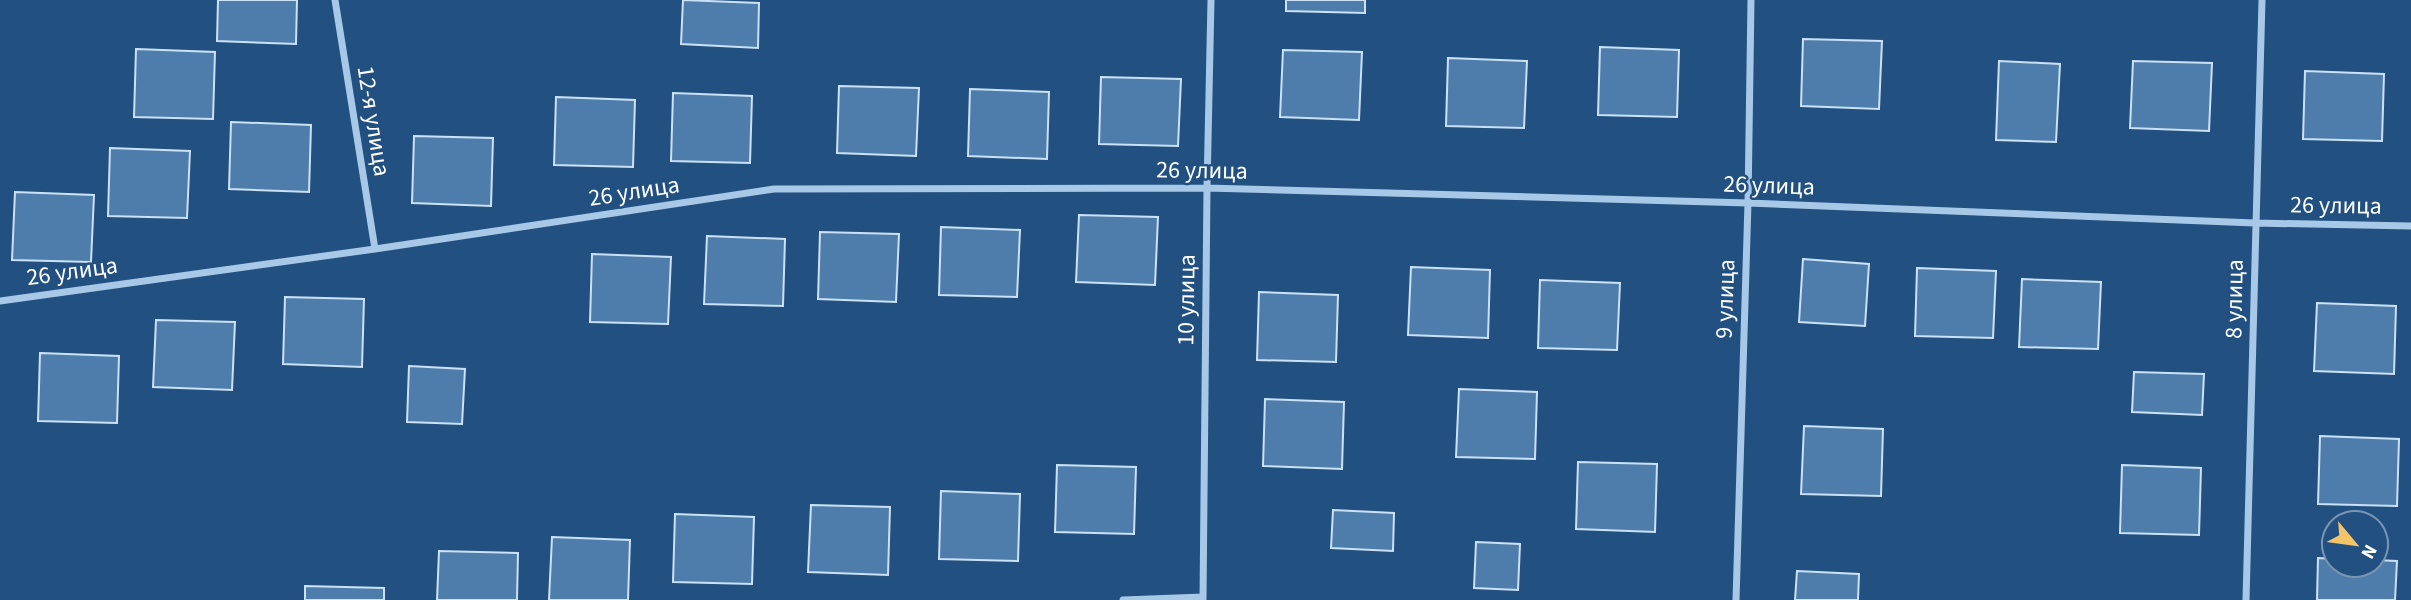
<svg xmlns="http://www.w3.org/2000/svg" width="2411" height="600" viewBox="0 0 2411 600" font-family="'Source Sans 3',sans-serif">
  <style>
    .building { fill: #4e7dac; stroke: #cbe1f6; stroke-width: 2 }
    .lines { fill: none; stroke-linecap: round; stroke-linejoin: round }
    .street { stroke: #a8c8e7; stroke-width: 7 }
    .labels { text-anchor: middle; stroke-width: 5; stroke-linejoin: round; paint-order: stroke }
    .street-label { font-size: 24px; fill: #fff; stroke: #215081 }
  </style>
  <rect width="100%" height="100%" fill="#215081"/>
  <path class="building" d="M 218,0 L 297,0 L 296,44 L 217,41 Z
    M 683,0 L 759,3 L 758,48 L 681,44 Z
    M 1286,0 L 1365,0 L 1365,13 L 1286,11 Z
    M 1803,39 L 1882,41 L 1879,109 L 1801,106 Z
    M 1600,47 L 1679,50 L 1677,117 L 1598,115 Z
    M 136,49 L 215,52 L 213,119 L 134,117 Z
    M 1283,50 L 1362,52 L 1359,120 L 1280,117 Z
    M 1448,58 L 1527,61 L 1524,128 L 1446,126 Z
    M 1999,61 L 2060,64 L 2056,142 L 1996,140 Z
    M 2133,61 L 2212,63 L 2209,131 L 2130,128 Z
    M 2305,71 L 2384,74 L 2382,141 L 2303,139 Z
    M 1101,77 L 1181,79 L 1178,146 L 1099,144 Z
    M 839,86 L 919,88 L 916,156 L 837,153 Z
    M 970,89 L 1049,92 L 1047,159 L 968,156 Z
    M 673,93 L 752,96 L 750,163 L 671,161 Z
    M 556,97 L 635,100 L 633,167 L 554,165 Z
    M 231,122 L 311,125 L 309,192 L 229,189 Z
    M 414,136 L 493,138 L 491,206 L 412,203 Z
    M 110,148 L 190,151 L 187,218 L 108,216 Z
    M 15,192 L 94,195 L 91,262 L 12,260 Z
    M 1079,215 L 1158,217 L 1155,285 L 1076,282 Z
    M 941,227 L 1020,230 L 1017,297 L 939,295 Z
    M 820,232 L 899,234 L 896,302 L 818,299 Z
    M 707,236 L 785,239 L 783,306 L 704,304 Z
    M 592,254 L 671,257 L 668,324 L 590,322 Z
    M 1803,259 L 1869,264 L 1865,326 L 1799,322 Z
    M 1411,267 L 1490,270 L 1488,338 L 1408,335 Z
    M 1917,268 L 1996,271 L 1993,338 L 1915,336 Z
    M 2022,279 L 2101,282 L 2098,349 L 2019,347 Z
    M 1540,280 L 1620,283 L 1617,350 L 1538,348 Z
    M 1259,292 L 1338,295 L 1336,362 L 1257,360 Z
    M 285,297 L 364,299 L 362,367 L 283,364 Z
    M 2317,303 L 2396,306 L 2394,374 L 2314,371 Z
    M 156,320 L 235,322 L 232,390 L 153,387 Z
    M 40,353 L 119,356 L 117,423 L 38,421 Z
    M 409,366 L 465,369 L 462,424 L 407,422 Z
    M 2134,372 L 2204,374 L 2202,415 L 2132,412 Z
    M 1459,389 L 1537,392 L 1535,459 L 1456,457 Z
    M 1265,399 L 1344,402 L 1342,469 L 1263,466 Z
    M 1804,426 L 1883,429 L 1881,496 L 1801,494 Z
    M 2320,436 L 2399,439 L 2397,506 L 2318,504 Z
    M 1578,462 L 1657,464 L 1655,532 L 1576,529 Z
    M 1057,465 L 1136,467 L 1134,534 L 1055,532 Z
    M 2122,465 L 2201,468 L 2199,535 L 2120,533 Z
    M 941,491 L 1020,494 L 1018,561 L 939,559 Z
    M 811,505 L 890,507 L 888,575 L 808,572 Z
    M 1333,510 L 1394,513 L 1393,551 L 1331,548 Z
    M 675,514 L 754,517 L 752,584 L 673,582 Z
    M 552,537 L 630,540 L 628,600 L 549,600 Z
    M 1476,542 L 1520,544 L 1518,590 L 1474,588 Z
    M 439,551 L 518,553 L 517,600 L 437,600 Z
    M 2318,558 L 2334,559 L 2334,565 L 2376,565 L 2376,560 L 2397,561 L 2395,600 L 2317,600 Z
    M 1797,571 L 1859,574 L 1858,600 L 1795,600 Z
    M 305,586 L 384,588 L 384,600 L 305,600 Z"/>
  <g class="lines">
    <path class="street" d="M 335,0 L 375,249
      M 0,301 L 375,249 L 774,189 L 1207,188 L 1748,203 L 2255,223 L 2411,226
      M 1123,600 L 1203,597
      M 1203,600 L 1207,188 L 1211,0
      M 1736,600 L 1748,203 L 1751,0
      M 2246,600 L 2262,0"/>
  </g>
  <g class="labels">
    <g class="street-label">
      <text transform="translate(374 121) rotate(81)" y="8">12-я улица</text>
      <text transform="translate(1202 170) rotate(1)" y="8">26 улица</text>
      <text transform="translate(1769 185) rotate(2)" y="8">26 улица</text>
      <text transform="translate(634 191) rotate(-9)" y="8">26 улица</text>
      <text transform="translate(2336 205) rotate(1)" y="8">26 улица</text>
      <text transform="translate(72 271) rotate(-8)" y="8">26 улица</text>
      <text transform="translate(1725 299) rotate(-88)" y="8">9 улица</text>
      <text transform="translate(2234 299) rotate(-89)" y="8">8 улица</text>
      <text transform="translate(1186 300) rotate(-89)" y="8">10 улица</text>
    </g>
  </g>
  <g transform="translate(2355 544) rotate(119)"><circle r="33" fill="#215081" stroke="#7a96b3" stroke-width="2"/>
  <path d="M0-5L12 26L0 18L-12 26Z" fill="#f4c469"/>
  <text y="-10" font-size="19" font-weight="bold" text-anchor="middle" fill="#ffffff">N</text>
  </g>
</svg>
